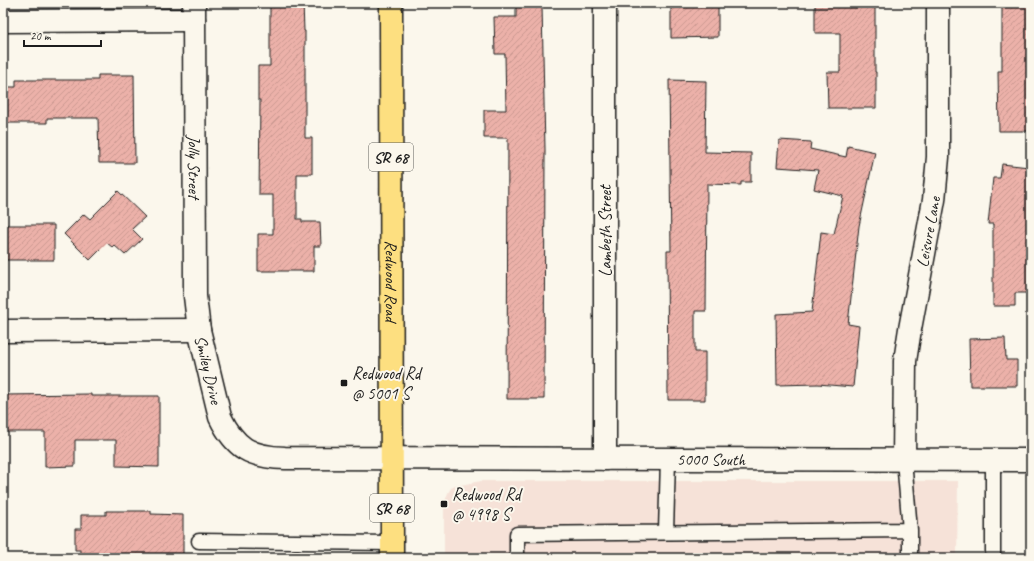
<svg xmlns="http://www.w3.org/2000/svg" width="1034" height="561" viewBox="0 0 1034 561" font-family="Caveat,sans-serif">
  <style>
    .built { fill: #f6e2d8 }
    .building { fill: url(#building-hatch); stroke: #1c1c1c }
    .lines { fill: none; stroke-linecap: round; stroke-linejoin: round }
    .lane-casing { stroke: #1c1c1c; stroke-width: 17 }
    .street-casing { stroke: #1c1c1c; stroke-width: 25 }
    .primary-casing { stroke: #1c1c1c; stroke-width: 25 }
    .lane { stroke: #fbf7ec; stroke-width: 14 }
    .street { stroke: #fbf7ec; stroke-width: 22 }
    .primary { stroke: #fddf80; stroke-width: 22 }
    .poi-dot { fill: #1c1c1c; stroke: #fbf7ec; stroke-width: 1.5 }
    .labels { text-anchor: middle; stroke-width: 4; stroke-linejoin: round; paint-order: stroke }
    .shield { fill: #fbf7ec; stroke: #5f5e5a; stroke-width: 1 }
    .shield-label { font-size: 16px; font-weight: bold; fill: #1c1c1c }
    .street-label { font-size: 17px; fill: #1c1c1c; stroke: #fbf7ec }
    .poi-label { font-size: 17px; fill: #1c1c1c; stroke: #fbf7ec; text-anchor: start }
  </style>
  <defs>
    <pattern id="building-hatch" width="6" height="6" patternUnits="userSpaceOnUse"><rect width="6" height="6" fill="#ecb1a9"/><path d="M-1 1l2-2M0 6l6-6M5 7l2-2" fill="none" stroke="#ca9891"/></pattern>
  </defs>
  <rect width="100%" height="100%" fill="#fbf7ec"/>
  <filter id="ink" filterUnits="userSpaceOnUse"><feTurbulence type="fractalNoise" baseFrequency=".025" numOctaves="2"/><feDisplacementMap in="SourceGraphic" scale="8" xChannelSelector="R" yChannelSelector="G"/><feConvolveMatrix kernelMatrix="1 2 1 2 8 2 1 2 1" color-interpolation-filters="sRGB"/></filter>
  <g filter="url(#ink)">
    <path class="built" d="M 481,481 L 958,481 L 957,558 L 444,558 L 444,508 L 445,501 L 448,493 L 451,488 L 455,486 Z"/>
    <path class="building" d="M 270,3 L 303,3 L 304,31 L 305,31 L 305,138 L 312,138 L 312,174 L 297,174 L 297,219 L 302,219 L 302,222 L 320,222 L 321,246 L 314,246 L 314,271 L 258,271 L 258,234 L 273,234 L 273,195 L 259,195 L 260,100 L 258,100 L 258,66 L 270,66 Z
      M 671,3 L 718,3 L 718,37 L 671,38 Z
      M 815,3 L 875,3 L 875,72 L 876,72 L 876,108 L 828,108 L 827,72 L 840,72 L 840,33 L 815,33 Z
      M 1002,3 L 1031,3 L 1031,131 L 999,131 L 998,71 L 1002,71 Z
      M 516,6 L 542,6 L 545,150 L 544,399 L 507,399 L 508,138 L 484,138 L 484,110 L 506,110 L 505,54 L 495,54 L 494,17 L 516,17 Z
      M 98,75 L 134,75 L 135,163 L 99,163 L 98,118 L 47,118 L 47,123 L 3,123 L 3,87 L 16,87 L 16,80 L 98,80 Z
      M 669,80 L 706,81 L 705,152 L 751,153 L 751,182 L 741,182 L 741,185 L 707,184 L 706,311 L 695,311 L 695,352 L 705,352 L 705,400 L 668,400 L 667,251 L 671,251 Z
      M 779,140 L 811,142 L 810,149 L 846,157 L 848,146 L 875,152 L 859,226 L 848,324 L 859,326 L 853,387 L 818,384 L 777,385 L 776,314 L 812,312 L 821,232 L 834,234 L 843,196 L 814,189 L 818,170 L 777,167 Z
      M 1002,164 L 1029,167 L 1028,179 L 1031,180 L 1031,293 L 1015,293 L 1015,306 L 993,306 L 993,224 L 988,224 L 993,178 L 1000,178 Z
      M 118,191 L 145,217 L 132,229 L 142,239 L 125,255 L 114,245 L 112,247 L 107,243 L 90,260 L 64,234 L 84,214 L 90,219 Z
      M 3,225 L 54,225 L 54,260 L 3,260 Z
      M 1005,338 L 1006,360 L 1017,360 L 1017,386 L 970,386 L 969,339 Z
      M 91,394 L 91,396 L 159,396 L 159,467 L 116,466 L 116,440 L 75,440 L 75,466 L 45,467 L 45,432 L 3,432 L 3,395 Z
      M 106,511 L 151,511 L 151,514 L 183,515 L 183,558 L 80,558 L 80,550 L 75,550 L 75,529 L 81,529 L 81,515 L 106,515 Z"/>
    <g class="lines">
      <g class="lane-casing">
        <path id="lane" d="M 904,460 L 910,530 L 910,558
          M 993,460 L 993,558
          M 666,532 L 668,459
          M 199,541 L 392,543
          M 517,558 L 517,534 L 910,530"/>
      </g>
      <g class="street-casing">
        <g id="street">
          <path id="s1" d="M 194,3 L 195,296 L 199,330 L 220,417 C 235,448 250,457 285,458 L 1031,460"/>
          <path d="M 3,21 L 194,20"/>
          <path d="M 3,331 L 199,330"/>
          <path d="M 605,459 L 605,3"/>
          <path id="s2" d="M 904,460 L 905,361 L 910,329 L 934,200 L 938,157 L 938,3"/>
        </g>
      </g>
      <g class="primary-casing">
        <g id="primary">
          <path id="s3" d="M 391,3 L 392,558"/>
        </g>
      </g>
      <use href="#lane" class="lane"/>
      <use href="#street" class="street"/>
      <use href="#primary" class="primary"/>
    </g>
  </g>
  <g class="poi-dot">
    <rect x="340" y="379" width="8" height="8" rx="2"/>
    <rect x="440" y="500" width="8" height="8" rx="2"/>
  </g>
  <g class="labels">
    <g class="shield">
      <rect x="369" y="143" width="44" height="28" rx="3"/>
      <rect x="370" y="494" width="44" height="28" rx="3"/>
    </g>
    <g class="shield-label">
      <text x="391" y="163">SR 68</text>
      <text x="392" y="514">SR 68</text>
    </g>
    <g class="street-label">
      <text dy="6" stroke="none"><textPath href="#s1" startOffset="164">Jolly Street</textPath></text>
      <text transform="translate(605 231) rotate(-90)" y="6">Lambeth Street</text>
      <text dy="6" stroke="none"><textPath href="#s2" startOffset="230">Leisure Lane</textPath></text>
      <text dy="6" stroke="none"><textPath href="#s3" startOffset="278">Redwood Road</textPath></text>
      <text dy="6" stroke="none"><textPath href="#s1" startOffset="368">Smiley Drive</textPath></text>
      <text dy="6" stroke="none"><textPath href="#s1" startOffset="925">5000 South</textPath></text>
    </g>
    <g class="poi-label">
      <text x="352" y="379">Redwood Rd<tspan x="352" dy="20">@ 5001 S</tspan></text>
      <text x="452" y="500">Redwood Rd<tspan x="452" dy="20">@ 4998 S</tspan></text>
    </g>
  </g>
  <rect width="1034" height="561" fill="none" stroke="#fbf7ec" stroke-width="16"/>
  <rect x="8" y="8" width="1018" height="545" fill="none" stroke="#1c1c1c" stroke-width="1.5" filter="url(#ink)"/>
  <path d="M24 40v6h77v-6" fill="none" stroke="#1c1c1c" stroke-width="2"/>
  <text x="30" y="40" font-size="12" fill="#1c1c1c" stroke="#fbf7ec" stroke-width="3" paint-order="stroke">20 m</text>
</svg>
